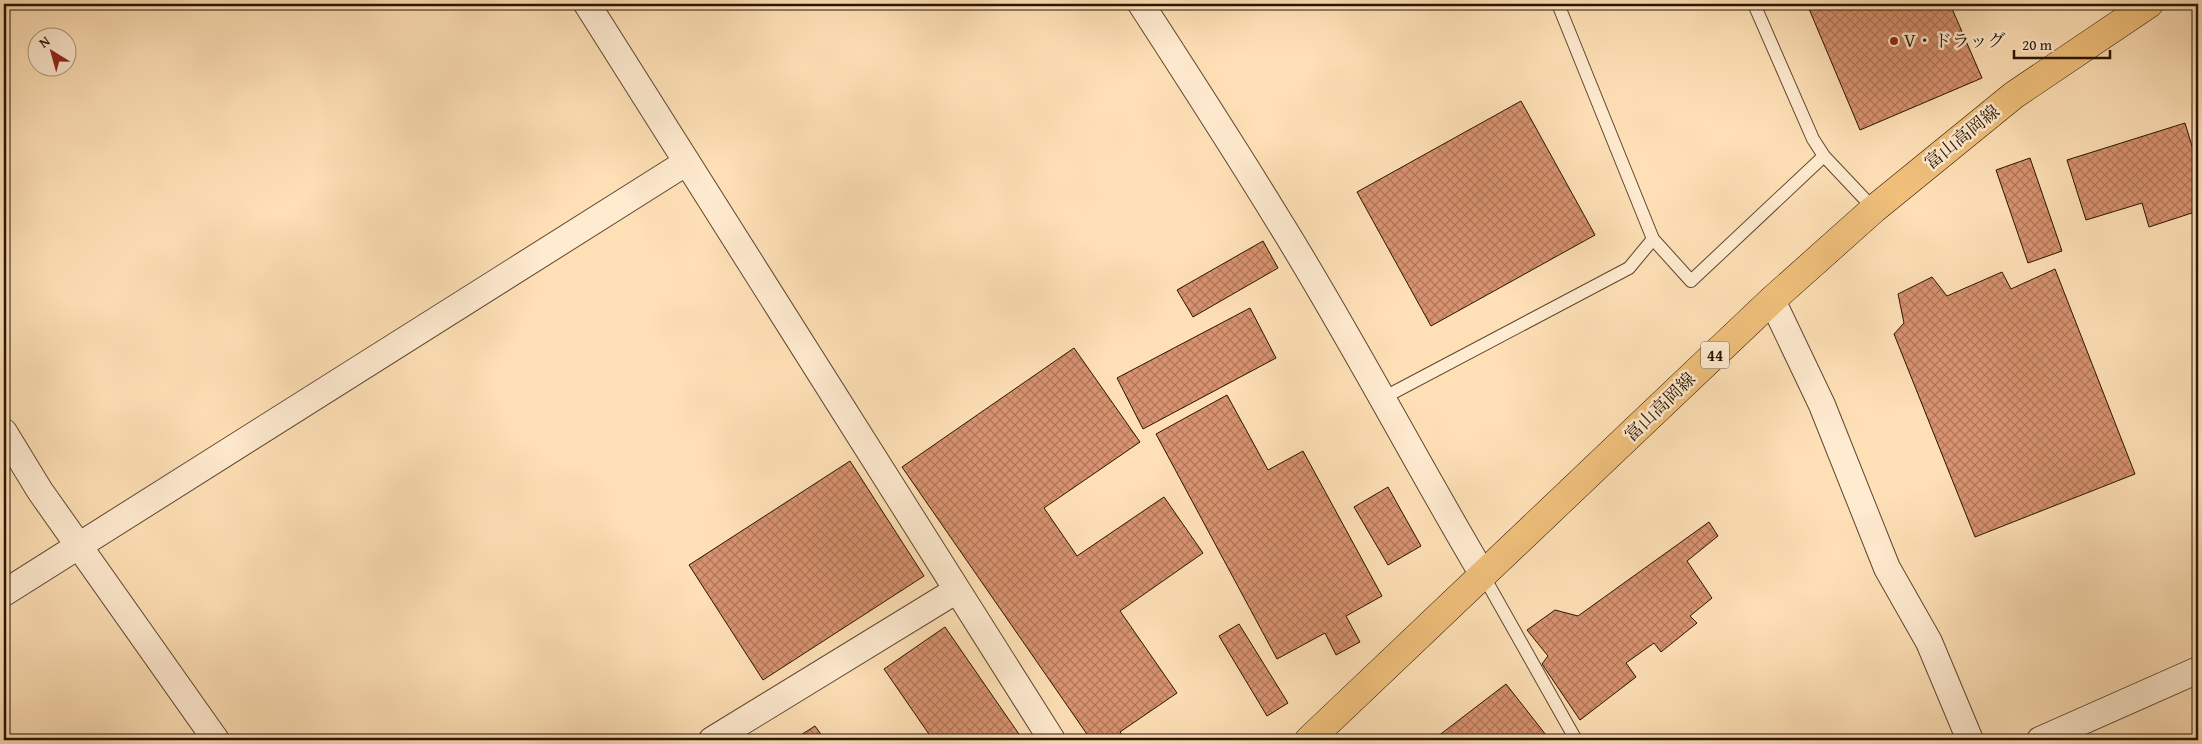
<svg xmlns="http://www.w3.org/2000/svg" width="2202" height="744" viewBox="0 0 2202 744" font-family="'Gentium Book Plus','Noto Serif JP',serif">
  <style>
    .building { fill: url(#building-cross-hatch); stroke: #291400 }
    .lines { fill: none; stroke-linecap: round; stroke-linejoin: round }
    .service-casing { stroke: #5e472e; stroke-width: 14 }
    .minor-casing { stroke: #5e472e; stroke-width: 28 }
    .primary-casing { stroke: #291400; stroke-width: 29 }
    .service { stroke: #ffebd0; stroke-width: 12 }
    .minor { stroke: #ffebd0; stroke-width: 26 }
    .primary { stroke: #f0c07b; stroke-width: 28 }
    .poi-dot { fill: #8f2418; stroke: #ffebd0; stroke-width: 2 }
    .labels { text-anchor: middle; stroke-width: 5; stroke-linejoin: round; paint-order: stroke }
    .shield { fill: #ffebd0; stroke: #69543e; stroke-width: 1 }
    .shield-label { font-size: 16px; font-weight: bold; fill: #291400 }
    .poi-label { font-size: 18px; fill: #291400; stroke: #ffebd0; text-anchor: start }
    .street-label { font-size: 18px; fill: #291400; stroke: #ffebd0 }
  </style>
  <defs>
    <pattern id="building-cross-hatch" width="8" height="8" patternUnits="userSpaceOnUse" patternTransform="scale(1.25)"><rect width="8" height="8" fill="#d8926f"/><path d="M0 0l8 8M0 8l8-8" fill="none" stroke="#af7659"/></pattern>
  </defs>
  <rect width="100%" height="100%" fill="#ffe0b6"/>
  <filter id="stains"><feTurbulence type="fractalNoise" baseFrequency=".004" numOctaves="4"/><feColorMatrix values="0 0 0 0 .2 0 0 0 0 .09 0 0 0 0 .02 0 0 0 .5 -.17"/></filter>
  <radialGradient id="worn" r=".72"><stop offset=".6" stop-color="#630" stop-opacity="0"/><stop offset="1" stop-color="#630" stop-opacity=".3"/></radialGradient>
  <path class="building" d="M 1807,4 L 1950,4 L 1982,78 L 1860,130 Z
    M 1521,101 L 1595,235 L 1431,326 L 1357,192 Z
    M 2185,123 L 2198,166 L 2198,211 L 2149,227 L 2142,203 L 2086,220 L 2067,160 Z
    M 2030,158 L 2062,251 L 2028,263 L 1996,170 Z
    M 1263,241 L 1278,268 L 1193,317 L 1177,290 Z
    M 2055,269 L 2135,474 L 1975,537 L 1894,334 L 1904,323 L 1898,294 L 1932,277 L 1947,296 L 2002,272 L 2011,289 Z
    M 1250,308 L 1276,358 L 1143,429 L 1117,378 Z
    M 1074,348 L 1140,442 L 1044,508 L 1077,556 L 1164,497 L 1203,553 L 1120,611 L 1177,693 L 1120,732 L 1126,740 L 1091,740 L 902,467 Z
    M 1227,395 L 1268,470 L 1303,451 L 1382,596 L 1346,616 L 1360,642 L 1336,655 L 1325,633 L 1277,659 L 1156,434 Z
    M 850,461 L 924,576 L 763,680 L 689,565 Z
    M 1388,487 L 1421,546 L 1388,565 L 1354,507 Z
    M 1709,522 L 1718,536 L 1687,561 L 1712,598 L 1690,616 L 1697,623 L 1661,652 L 1654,643 L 1626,663 L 1636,677 L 1580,720 L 1542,664 L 1548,656 L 1527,630 L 1555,610 L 1578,616 Z
    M 1239,624 L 1288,703 L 1267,716 L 1219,636 Z
    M 945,627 L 1023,740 L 933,740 L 884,669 Z
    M 1506,684 L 1546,735 L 1539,740 L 1433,740 Z
    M 815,726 L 825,740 L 793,740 Z"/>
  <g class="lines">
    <g class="service-casing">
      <path id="service" d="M 1558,4 L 1653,239 L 1691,281 L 1824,156 L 1813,139 L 1754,4
        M 1824,156 L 1874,209
        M 1383,398 L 1629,268 L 1653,239
        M 1483,575 L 1576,740"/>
    </g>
    <g class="minor-casing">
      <path id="minor" d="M 587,4 L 1052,740
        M 1141,4 C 1187,75 1233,146 1277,218 C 1350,335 1413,457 1483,575
        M 1772,300 L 1822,405 L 1887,568 L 1929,642 L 1970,740
        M 4,432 L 40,491 L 216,740
        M 4,593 L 687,162
        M 712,740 L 957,590
        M 2040,740 L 2198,670"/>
    </g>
    <g class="primary-casing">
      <path id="primary" d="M 1309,740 L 1772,300 L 1874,209 L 2014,95 L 2149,4"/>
    </g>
    <use href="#service" class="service"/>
    <use href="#minor" class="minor"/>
    <use href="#primary" class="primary"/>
  </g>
  <circle class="poi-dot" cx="1894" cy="41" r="5"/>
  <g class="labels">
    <rect class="shield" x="1701" y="341.5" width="28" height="27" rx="4"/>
    <g class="shield-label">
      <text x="1715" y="361">44</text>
    </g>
    <g class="poi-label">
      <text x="1904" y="47">V・ドラッグ</text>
    </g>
    <g class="street-label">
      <text transform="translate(1962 137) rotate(-39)" y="6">富山高岡線</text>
      <text transform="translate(1660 407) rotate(-44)" y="6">富山高岡線</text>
    </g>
  </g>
  <rect width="2202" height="744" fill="none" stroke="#ffe0b6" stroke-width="20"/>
  <rect x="5" y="5" width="2192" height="734" fill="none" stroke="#291400" stroke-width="2.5"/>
  <rect x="10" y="10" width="2182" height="724" fill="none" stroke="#291400"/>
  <g transform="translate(52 52) rotate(323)"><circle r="24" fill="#ffebd0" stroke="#a9957d"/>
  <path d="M0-4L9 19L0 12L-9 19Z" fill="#8f2418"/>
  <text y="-8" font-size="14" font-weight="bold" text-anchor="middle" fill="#291400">N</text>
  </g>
  <path d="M2014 50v8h96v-8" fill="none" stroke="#291400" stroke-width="2.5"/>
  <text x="2022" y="50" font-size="15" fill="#291400" stroke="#ffebd0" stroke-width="4" paint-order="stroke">20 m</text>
  <rect width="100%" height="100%" filter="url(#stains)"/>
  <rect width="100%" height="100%" fill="url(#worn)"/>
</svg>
